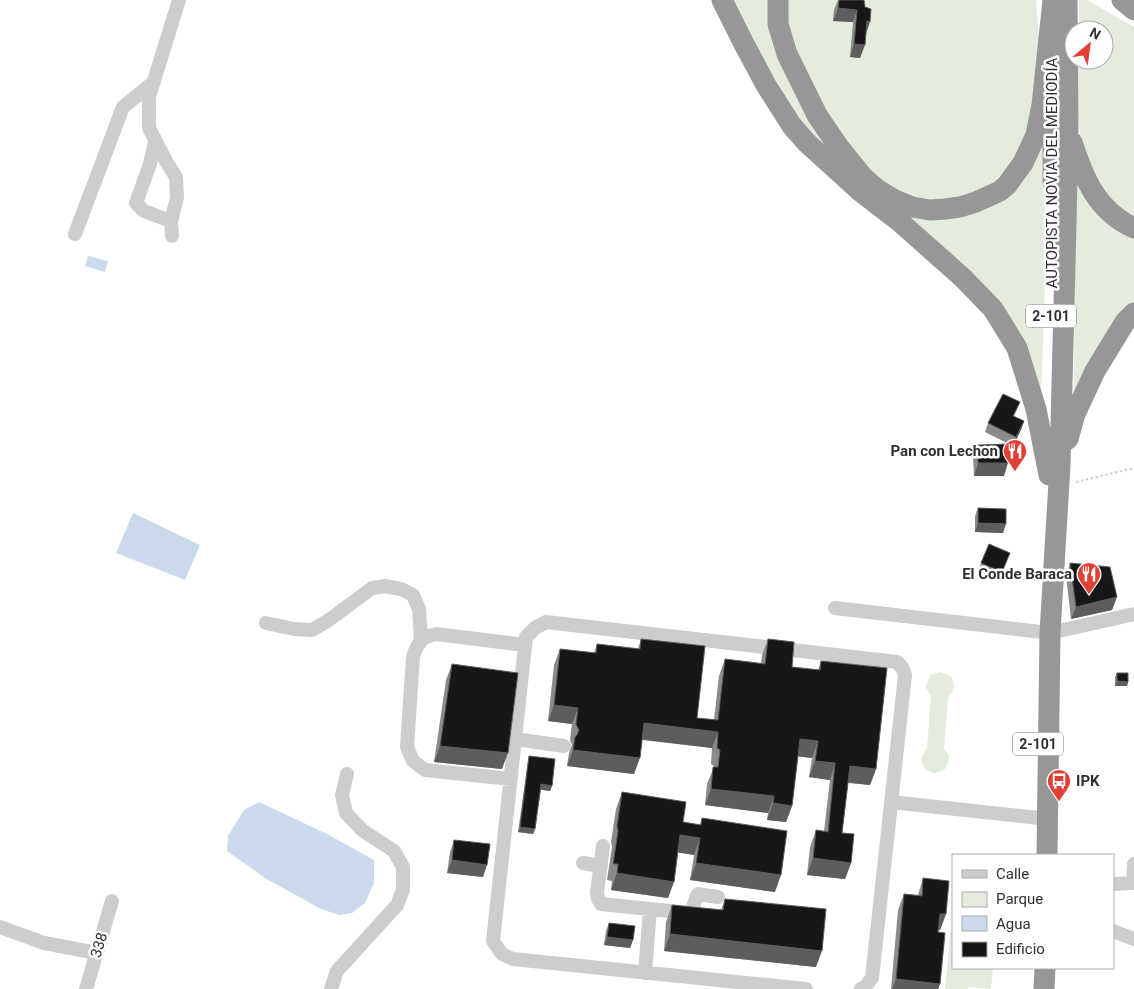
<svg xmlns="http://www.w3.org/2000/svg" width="1134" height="989" viewBox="0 0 1134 989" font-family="Roboto,sans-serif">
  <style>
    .green { fill: #e4ecde }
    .water { fill: #cadaec }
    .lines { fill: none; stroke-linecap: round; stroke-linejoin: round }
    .path { stroke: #cdcdcd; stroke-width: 2; stroke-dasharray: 2.5 2.5; stroke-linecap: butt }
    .minor { stroke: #cdcdcd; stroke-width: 14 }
    .highway { stroke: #979797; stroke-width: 21 }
    .wall { fill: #8b8b8b }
    .shaded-wall { fill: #5d5d5d }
    .building { fill: #171717; stroke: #5d5d5d }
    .labels { text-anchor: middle; stroke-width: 5; stroke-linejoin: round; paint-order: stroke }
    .shield { fill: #fff; stroke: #6e6e6e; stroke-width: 1 }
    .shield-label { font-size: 14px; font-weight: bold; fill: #303030 }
    .street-label { font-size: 15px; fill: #303030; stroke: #fff }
    .poi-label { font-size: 15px; font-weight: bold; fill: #303030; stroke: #fff; text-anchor: end }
  </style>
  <rect width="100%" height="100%" fill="#fff"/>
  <path class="green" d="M 728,0 L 772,0 L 779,51 L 891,202 L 994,199 L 1045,119 L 1047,152 L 1045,208 L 1045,287 L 1041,394 L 1027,357 L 807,132 Z
    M 786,0 L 1036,0 L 1039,38 L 1033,113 L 1022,149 L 1008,173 L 985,191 L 949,201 L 924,203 L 885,187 L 861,165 L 819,102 L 794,52 L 785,15 Z
    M 1079,0 L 1087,0 L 1134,27 L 1134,221 L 1108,202 L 1081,146 L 1077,107 L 1074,60 L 1104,60 L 1104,30 L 1079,30 Z
    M 1075,168 L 1134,234 L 1134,303 L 1096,351 L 1074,403 Z
    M 940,672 L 948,675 L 952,678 L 954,686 L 953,691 L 948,698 L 944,749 L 949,756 L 949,761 L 945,769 L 937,773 L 933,773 L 925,769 L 921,760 L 922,756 L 927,748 L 931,696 L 926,688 L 927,683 L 931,675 Z
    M 951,926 L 953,926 L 953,968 L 993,968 L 991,989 L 969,987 L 968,989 L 945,989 Z"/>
  <path class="water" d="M 88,256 L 108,261 L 105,272 L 85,266 Z
    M 133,513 L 200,545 L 185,580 L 116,553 Z
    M 259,802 L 327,834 L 374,860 L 374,883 L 365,903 L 352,913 L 339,915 L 321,909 L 265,878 L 227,851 L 228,836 L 244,810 Z"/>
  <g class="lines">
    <path class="path" d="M 1076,482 L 1134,468"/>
    <path class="minor" d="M 155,141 L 150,164 L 136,203 L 144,211 L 171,221
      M 75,234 L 123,107 L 154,82
      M 172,236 L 171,221 L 177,198 L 176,177 L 167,163 L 149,128 L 149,97 L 179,0
      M 835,608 L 1050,633 L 1134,614
      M 266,623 L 294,629 L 312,630 L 329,620 L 372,588 L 385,586 L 401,589 L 413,595 L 419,609 L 421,640
      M 515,739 L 564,746
      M 511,779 L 425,770 L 413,761 L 407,747 L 413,657 C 417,644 421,637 436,634 L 525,645
      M 891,802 L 1048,819
      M 603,846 L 597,893 L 598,899 L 601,904 L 689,913 C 696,906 693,901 698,894 L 718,897
      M 583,863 L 601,866
      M 1133,883 L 1134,864
      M 1113,884 L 1134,883
      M 0,927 L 44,943 L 97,953
      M 1113,931 L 1134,939
      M 645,973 L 650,909
      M 86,989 L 112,901
      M 331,989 L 337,971 L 397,905 L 403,890 L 403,867 L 394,851 L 362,830 L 346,813 L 342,795 L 347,774
      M 806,989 L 513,959 L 502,954 L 493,941 L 526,637 L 535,628 L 546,622 L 897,662 C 901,666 904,669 905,675 L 872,978 L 864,988 L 861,989"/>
    <path class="highway" d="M 722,0 L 744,44 L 766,85 L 792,126 L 807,143 L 861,192 L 900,222 L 963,278 L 993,309 L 1017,348 L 1036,409 L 1049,475
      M 778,0 L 778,24 L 787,54 L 817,115 L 838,146 L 864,178 L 878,190 L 895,200 L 912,207 L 930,210 L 945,209 L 960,207 L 976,202 L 1000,191 L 1007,185 L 1023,163 L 1036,135 L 1042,105 L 1053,0
      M 1122,0 L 1134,10
      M 1072,142 C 1084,179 1097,211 1134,228
      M 1053,182 L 1053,75
      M 1068,439 L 1075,414 L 1095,371 L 1125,322 L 1134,313
      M 1047,855 L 1050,633 L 1060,465 L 1066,224 L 1068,129 L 1067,0
      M 1044,989 L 1045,968"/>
  </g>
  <path class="wall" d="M 838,0 L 864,0 L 866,34 L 860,58 L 850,57 L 853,22 L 833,21 L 834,10 Z
    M 1020,402 L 1014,416 L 1024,421 L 1021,430 L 1013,446 L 985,432 L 988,423 Z
    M 978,445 L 1004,476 L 974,476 L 973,457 Z
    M 978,508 L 1003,533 L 975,532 L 975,516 Z
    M 1007,561 L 999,580 L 978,572 L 981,563 Z
    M 1070,563 L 1117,597 L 1112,610 L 1071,619 L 1066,576 Z
    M 641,639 L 697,718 L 714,720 L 719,676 L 725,659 L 761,663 L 762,655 L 768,639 L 792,667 L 818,670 L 821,661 L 876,769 L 870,785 L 848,783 L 842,833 L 851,863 L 845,879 L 807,875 L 810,847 L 816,830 L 824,831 L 830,780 L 809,777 L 812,758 L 798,756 L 792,806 L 786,822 L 767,820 L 768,813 L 705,805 L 707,784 L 714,767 L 714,766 L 711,764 L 712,748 L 642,740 L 634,774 L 567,766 L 569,753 L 572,745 L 570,740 L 572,724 L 548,721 L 554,665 L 560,649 L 594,653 L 597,644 L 638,649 Z
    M 452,664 L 502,769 L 434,762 L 446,680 Z
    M 1117,673 L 1128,682 L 1127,686 L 1115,686 L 1115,677 Z
    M 529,756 L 552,786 L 550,791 L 541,790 L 535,829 L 533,834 L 518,832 L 528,761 Z
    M 622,792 L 683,822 L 700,825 L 702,818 L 775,892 L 690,880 L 694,855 L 678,852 L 668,898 L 611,890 L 612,881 L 607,880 L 612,847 L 611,842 L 616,809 Z
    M 454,840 L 483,877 L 447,873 L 450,852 Z
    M 923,878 L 946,914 L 940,930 L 938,929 L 940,984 L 938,989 L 891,989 L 898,910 L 904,894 L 918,895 Z
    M 725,899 L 816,967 L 664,951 L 666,922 L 672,905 L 721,910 Z
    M 609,923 L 633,940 L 630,948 L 604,945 L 606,931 Z"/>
  <path class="shaded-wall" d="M 838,8 L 857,10 L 853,22 L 833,21 Z
    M 867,21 L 870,22 L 866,34 Z
    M 854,44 L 865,45 L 860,58 L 850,57 Z
    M 1024,421 L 1021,430 L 1013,446 L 1016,437 Z
    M 978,463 L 1008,463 L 1004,476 L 974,476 Z
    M 978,523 L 1006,524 L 1003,533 L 975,532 Z
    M 1117,597 L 1112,610 L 1071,619 L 1076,607 Z
    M 1117,681 L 1128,682 L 1127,686 L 1115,686 Z
    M 554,705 L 578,708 L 572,724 L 548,721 Z
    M 644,723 L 718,732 L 712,748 L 638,739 Z
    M 800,739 L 818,741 L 812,758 L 794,756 Z
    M 440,746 L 508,753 L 502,769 L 434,762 Z
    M 573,750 L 640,758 L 634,774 L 567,766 Z
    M 815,761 L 835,763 L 830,780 L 809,777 Z
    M 850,766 L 876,769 L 870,785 L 844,782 Z
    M 541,784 L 552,786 L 550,791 L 539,789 Z
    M 711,789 L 774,796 L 768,813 L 705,805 Z
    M 773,803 L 792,806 L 786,822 L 767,820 Z
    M 520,827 L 535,829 L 533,834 L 518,832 Z
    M 680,835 L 700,838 L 694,855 L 674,852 Z
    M 813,858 L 851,863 L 845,879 L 807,875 Z
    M 452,860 L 487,865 L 483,877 L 447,873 Z
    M 696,863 L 781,875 L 775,892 L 690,880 Z
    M 617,873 L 674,882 L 668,898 L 611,890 Z
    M 940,914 L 946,914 L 940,930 L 934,929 Z
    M 670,934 L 822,951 L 816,967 L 664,951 Z
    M 607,937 L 633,940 L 630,948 L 604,945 Z
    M 896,979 L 940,984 L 938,989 L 892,989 Z"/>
  <path class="building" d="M 839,0 L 864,0 L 865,7 L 871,9 L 870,22 L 867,21 L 865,45 L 854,44 L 857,10 L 838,8 Z
    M 1003,394 L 1020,402 L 1013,416 L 1024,421 L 1016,437 L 988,423 Z
    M 1008,444 L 1008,463 L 978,463 L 978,445 Z
    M 978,508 L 1006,509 L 1006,524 L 978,523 Z
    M 989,544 L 1010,553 L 1002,572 L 981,563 Z
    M 1070,563 L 1110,567 L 1117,597 L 1076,607 Z
    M 641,639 L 705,646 L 697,718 L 718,720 L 725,659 L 765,664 L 768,639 L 794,642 L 792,667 L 820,670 L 821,661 L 887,668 L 876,769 L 850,766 L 842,833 L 854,834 L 851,863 L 813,858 L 816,830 L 828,832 L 835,763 L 815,761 L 818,741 L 800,739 L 792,806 L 773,803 L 774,796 L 711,789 L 713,767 L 718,767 L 720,750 L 717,748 L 718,732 L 644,723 L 640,758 L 573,750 L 575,737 L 577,735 L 579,730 L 576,724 L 578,708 L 554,705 L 560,649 L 596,653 L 597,644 L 640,649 Z
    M 452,664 L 518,673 L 508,753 L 440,746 Z
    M 1117,673 L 1128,673 L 1128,682 L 1117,681 Z
    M 529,756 L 555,759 L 552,786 L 541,784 L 535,829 L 520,827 Z
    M 622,792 L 686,802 L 683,822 L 701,825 L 702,818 L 787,831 L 781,875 L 696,863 L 700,838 L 680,835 L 674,882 L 617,873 L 618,864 L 613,864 L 618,831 L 617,826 Z
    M 454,840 L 490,844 L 487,865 L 452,860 Z
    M 923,878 L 949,881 L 946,914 L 940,914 L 938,932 L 945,933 L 940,984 L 896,979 L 904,894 L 922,896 Z
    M 725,899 L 826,909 L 822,951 L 670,934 L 672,905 L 723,910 Z
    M 609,923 L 635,926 L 633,940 L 607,937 Z"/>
  <defs>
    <g id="restaurant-pin" transform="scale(1.25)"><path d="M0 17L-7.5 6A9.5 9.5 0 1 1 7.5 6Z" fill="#e24036" stroke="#fff"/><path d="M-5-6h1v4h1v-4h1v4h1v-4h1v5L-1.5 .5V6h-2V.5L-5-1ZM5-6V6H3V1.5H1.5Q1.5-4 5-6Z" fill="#fff"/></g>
    <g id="bus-pin" transform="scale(1.25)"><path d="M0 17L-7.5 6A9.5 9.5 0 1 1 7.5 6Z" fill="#e24036" stroke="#fff"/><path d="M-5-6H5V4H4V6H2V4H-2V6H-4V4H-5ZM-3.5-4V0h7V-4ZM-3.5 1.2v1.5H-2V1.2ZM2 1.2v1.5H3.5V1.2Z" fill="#fff"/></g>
  </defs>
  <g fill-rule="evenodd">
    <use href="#restaurant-pin" x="1015" y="451"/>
    <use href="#restaurant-pin" x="1089" y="574"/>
    <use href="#bus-pin" x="1059" y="781"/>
  </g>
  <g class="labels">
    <g class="shield">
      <rect x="1026" y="304.5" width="50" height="23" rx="4"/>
      <rect x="1013" y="732.5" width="50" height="23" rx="4"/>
    </g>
    <g class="shield-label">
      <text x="1051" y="321">2-101</text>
      <text x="1038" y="749">2-101</text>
    </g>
    <g class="street-label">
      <text transform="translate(1052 173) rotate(-90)" y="5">AUTOPISTA NOVIA DEL MEDIODÍA</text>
      <text transform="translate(99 945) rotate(-73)" y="5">338</text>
    </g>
    <g class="poi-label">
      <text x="998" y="456">Pan con Lechon</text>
      <text x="1072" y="579">El Conde Baraca</text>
      <text x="1076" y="786" text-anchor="start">IPK</text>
    </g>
  </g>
  <rect x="952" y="854" width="162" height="115" fill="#ffffff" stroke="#acacac"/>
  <rect x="962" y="870" width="25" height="8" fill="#cdcdcd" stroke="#acacac"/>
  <text x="996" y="879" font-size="15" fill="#303030">Calle</text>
  <rect x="962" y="892" width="25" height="15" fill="#e4ecde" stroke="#acacac"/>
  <text x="996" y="904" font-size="15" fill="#303030">Parque</text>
  <rect x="962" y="916" width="25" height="15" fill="#cadaec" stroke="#acacac"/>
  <text x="996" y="929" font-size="15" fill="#303030">Agua</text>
  <rect x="962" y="942" width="25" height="15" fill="#171717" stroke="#acacac"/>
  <text x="996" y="954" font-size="15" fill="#303030">Edificio</text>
  <g transform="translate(1089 45) rotate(29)"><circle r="24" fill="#ffffff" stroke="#acacac"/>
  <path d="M0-4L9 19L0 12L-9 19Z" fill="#e24036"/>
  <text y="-8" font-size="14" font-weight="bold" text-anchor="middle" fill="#303030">N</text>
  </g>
</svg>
